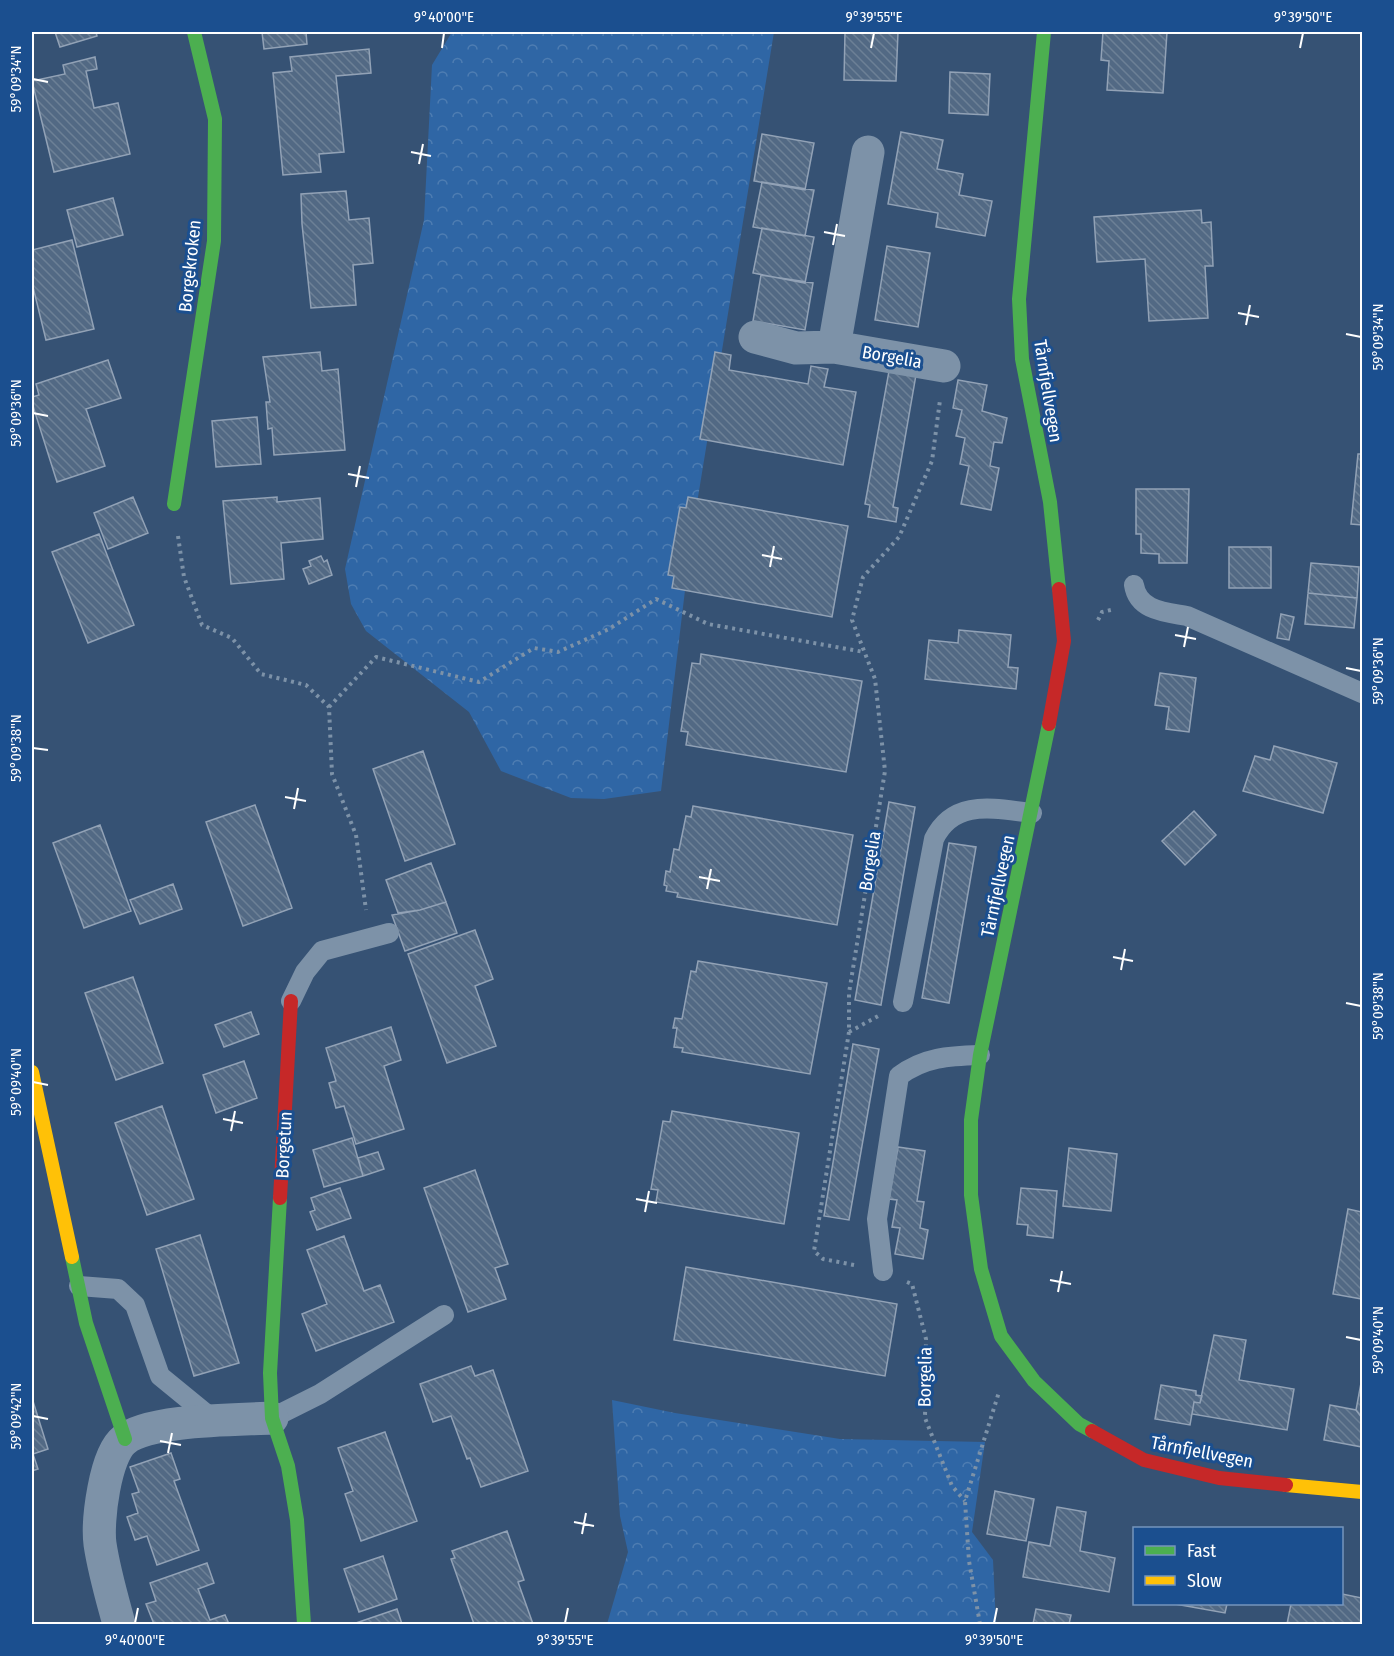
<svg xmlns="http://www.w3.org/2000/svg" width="1394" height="1656" viewBox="0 0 1394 1656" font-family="'Fira Sans Condensed',sans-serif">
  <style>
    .forest { fill: url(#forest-crowns) }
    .building { fill: url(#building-back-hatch); stroke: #92a2b6; stroke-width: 1.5 }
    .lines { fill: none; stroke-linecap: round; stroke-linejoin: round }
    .path { stroke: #7d92a8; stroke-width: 4; stroke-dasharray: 3 4.5; stroke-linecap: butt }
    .lane { stroke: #7d92a8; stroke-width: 20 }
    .street { stroke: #7d92a8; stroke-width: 33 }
    .fast { stroke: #4caf50; stroke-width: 14 }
    .slow { stroke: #ffc107; stroke-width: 14 }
    .jam { stroke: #c62828; stroke-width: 14 }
    .ticks { fill: none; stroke: #fff; stroke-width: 2 }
    .labels { text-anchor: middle; stroke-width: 6; stroke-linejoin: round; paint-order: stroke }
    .street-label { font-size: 18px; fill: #fff; stroke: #1b4f8f }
    .neatline { fill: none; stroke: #fff; stroke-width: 2 }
    .ticks-label { font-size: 15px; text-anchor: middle; fill: #fff }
  </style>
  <defs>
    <pattern id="forest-crowns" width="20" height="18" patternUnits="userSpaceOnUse" patternTransform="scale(1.5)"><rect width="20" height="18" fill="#2f66a5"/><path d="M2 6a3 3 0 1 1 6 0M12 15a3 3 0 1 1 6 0" fill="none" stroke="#4e7db2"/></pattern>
    <pattern id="building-back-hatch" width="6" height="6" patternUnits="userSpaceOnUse" patternTransform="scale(1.5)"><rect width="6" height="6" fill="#526984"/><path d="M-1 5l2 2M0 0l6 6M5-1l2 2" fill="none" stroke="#6c8096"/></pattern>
  </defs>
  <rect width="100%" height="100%" fill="#365274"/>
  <path class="forest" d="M 452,32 L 774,32 L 691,540 L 661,791 L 604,799 L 571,798 L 501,771 L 469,712 L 366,631 L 351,604 L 345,569 L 424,220 L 432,65 Z
    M 612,1400 L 675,1413 L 840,1439 L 985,1442 L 972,1532 L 993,1560 L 996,1624 L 607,1624 L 628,1552 L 620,1516 Z"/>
  <path class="building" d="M 55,32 L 96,32 L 97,36 L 60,47 Z
    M 262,32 L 312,32 L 306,32 L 307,44 L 264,49 Z
    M 845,32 L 898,32 L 896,81 L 844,80 Z
    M 1103,32 L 1167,32 L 1163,93 L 1107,90 L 1109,61 L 1101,60 Z
    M 369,49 L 371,73 L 336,76 L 344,152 L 319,154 L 321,172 L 283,175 L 273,73 L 292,71 L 290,57 Z
    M 95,57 L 97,69 L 86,71 L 94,108 L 118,103 L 130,154 L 54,172 L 32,81 L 65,74 L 63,65 Z
    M 950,72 L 990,74 L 988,115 L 949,113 Z
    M 901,132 L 943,140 L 937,169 L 963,174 L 959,195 L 992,201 L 985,236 L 936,227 L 938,213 L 888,204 Z
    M 762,134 L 814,143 L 805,190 L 754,181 Z
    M 762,182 L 814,190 L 805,236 L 753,227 Z
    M 346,191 L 349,220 L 369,218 L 373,263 L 353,265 L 356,305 L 311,308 L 302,224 L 301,194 Z
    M 113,198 L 123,235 L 77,247 L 67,210 Z
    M 1201,210 L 1202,223 L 1211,222 L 1213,266 L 1205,266 L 1208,318 L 1149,321 L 1145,259 L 1097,262 L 1094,217 Z
    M 762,228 L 814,237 L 805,283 L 753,273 Z
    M 72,240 L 94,329 L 46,340 L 32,283 L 32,250 Z
    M 887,246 L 930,253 L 918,327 L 875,320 Z
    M 761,275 L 813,283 L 805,330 L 753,321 Z
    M 320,352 L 322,371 L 338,369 L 345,450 L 274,455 L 272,428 L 268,429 L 266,402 L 270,402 L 263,357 Z
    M 715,352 L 731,355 L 729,370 L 808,384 L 811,366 L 828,369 L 824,387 L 856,392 L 843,465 L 700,439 Z
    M 108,360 L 121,398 L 86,409 L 105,466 L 57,482 L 32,403 L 32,397 L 39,395 L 36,384 Z
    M 889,371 L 916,375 L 893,507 L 898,508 L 896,522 L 868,517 L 870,505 L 865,504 Z
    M 958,380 L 987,385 L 982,411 L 1007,418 L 1002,443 L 994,442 L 990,466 L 999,468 L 991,510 L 961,504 L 969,466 L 960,464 L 965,438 L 956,436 L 962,410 L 953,408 Z
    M 257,417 L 261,464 L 216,467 L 212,421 Z
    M 1358,454 L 1362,454 L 1362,525 L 1351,524 Z
    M 1136,489 L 1189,489 L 1187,563 L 1159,563 L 1159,554 L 1141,553 L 1141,534 L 1136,534 Z
    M 133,497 L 148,533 L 108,549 L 94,513 Z
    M 277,497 L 277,502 L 320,498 L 323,539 L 281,543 L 284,579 L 231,584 L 223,501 Z
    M 688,497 L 848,526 L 832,617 L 672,588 L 674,576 L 668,575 L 680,507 L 686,508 Z
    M 99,534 L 134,625 L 88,643 L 52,552 Z
    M 1229,547 L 1271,547 L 1271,588 L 1229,588 Z
    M 321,556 L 324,562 L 327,560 L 332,575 L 309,584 L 303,569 L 311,566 L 309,561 Z
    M 1311,563 L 1359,567 L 1357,598 L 1308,593 Z
    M 1308,593 L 1357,598 L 1354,628 L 1305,624 Z
    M 1281,614 L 1294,617 L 1289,640 L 1277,638 Z
    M 959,630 L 1011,635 L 1008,667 L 1018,668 L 1016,689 L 925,679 L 929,640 L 958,643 Z
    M 701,654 L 862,681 L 846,772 L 686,745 L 688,732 L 681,731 L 692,663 L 700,664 Z
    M 1160,673 L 1196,678 L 1189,732 L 1166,729 L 1169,707 L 1155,705 Z
    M 1274,746 L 1337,763 L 1323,813 L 1243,791 L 1255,756 L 1270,760 Z
    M 423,751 L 455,844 L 405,861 L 373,769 Z
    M 889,802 L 915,807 L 881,1005 L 855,1000 Z
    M 255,805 L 292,908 L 243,926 L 206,822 Z
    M 693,806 L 853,835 L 837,925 L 677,897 L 678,893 L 666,891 L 667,886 L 664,885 L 666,871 L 670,872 L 674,849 L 679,850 L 686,816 L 691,817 Z
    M 1194,811 L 1216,835 L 1185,865 L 1162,841 Z
    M 100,825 L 131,911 L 84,928 L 53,843 Z
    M 949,843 L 976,847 L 949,1003 L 922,998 Z
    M 431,863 L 446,902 L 420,910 L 398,913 L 386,880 Z
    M 173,884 L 182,909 L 140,924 L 130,900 Z
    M 446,902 L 457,933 L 405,951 L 392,915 L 420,910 Z
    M 475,930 L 493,979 L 475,986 L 496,1046 L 447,1063 L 408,954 Z
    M 698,961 L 827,983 L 810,1074 L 682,1052 L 683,1048 L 674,1047 L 677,1028 L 673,1028 L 675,1018 L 682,1019 L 691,971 L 696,972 Z
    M 133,977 L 163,1063 L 116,1080 L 85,993 Z
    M 251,1012 L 259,1034 L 224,1047 L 215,1025 Z
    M 391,1027 L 401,1060 L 384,1066 L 404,1129 L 356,1144 L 344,1106 L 336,1108 L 329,1083 L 336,1081 L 326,1048 Z
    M 853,1044 L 879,1049 L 849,1220 L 824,1216 Z
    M 244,1061 L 257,1098 L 216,1113 L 203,1075 Z
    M 162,1106 L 194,1199 L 147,1215 L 115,1123 Z
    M 672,1111 L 799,1133 L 784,1224 L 656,1202 L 658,1190 L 651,1189 L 663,1121 L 670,1122 Z
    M 352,1138 L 363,1176 L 324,1187 L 313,1150 Z
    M 898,1147 L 925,1151 L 917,1201 L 924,1202 L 920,1228 L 928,1230 L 923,1259 L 895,1254 L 900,1228 L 892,1227 L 897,1200 L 889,1199 Z
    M 1069,1148 L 1117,1154 L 1111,1211 L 1063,1206 Z
    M 378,1152 L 384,1169 L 363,1176 L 358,1158 Z
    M 475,1170 L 508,1264 L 495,1268 L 506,1299 L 468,1312 L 424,1188 Z
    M 340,1188 L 351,1218 L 317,1230 L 310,1212 L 315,1210 L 311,1198 Z
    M 1021,1188 L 1057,1191 L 1053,1238 L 1027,1235 L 1028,1225 L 1017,1224 Z
    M 1348,1209 L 1362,1212 L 1362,1299 L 1333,1294 Z
    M 200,1235 L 239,1363 L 194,1376 L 156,1249 Z
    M 344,1236 L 364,1291 L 380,1285 L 394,1322 L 316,1351 L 302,1314 L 327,1304 L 307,1250 Z
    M 686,1267 L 897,1304 L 885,1376 L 674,1340 Z
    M 1214,1335 L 1246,1340 L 1239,1380 L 1294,1389 L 1287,1430 L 1192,1414 L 1194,1402 L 1200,1403 Z
    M 471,1366 L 475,1376 L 493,1370 L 528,1471 L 481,1487 L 470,1458 L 467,1459 L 451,1416 L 433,1422 L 420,1384 Z
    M 1361,1383 L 1362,1383 L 1362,1418 L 1356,1410 Z
    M 1161,1385 L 1196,1391 L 1196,1395 L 1202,1396 L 1200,1403 L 1194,1402 L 1190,1425 L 1155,1419 Z
    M 32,1398 L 48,1449 L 33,1454 L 38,1469 L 32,1471 Z
    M 1330,1405 L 1356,1410 L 1362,1418 L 1362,1447 L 1324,1440 Z
    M 385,1432 L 417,1521 L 361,1541 L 345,1494 L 353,1491 L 338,1448 Z
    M 171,1453 L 180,1479 L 174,1481 L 199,1550 L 157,1565 L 147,1536 L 135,1540 L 127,1517 L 138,1513 L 132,1494 L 139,1492 L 130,1467 Z
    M 995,1491 L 1034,1499 L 1026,1541 L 987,1534 Z
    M 1057,1507 L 1086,1512 L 1080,1551 L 1115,1558 L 1109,1592 L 1023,1577 L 1029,1542 L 1050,1546 Z
    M 507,1531 L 524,1580 L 518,1582 L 533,1624 L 474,1624 L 451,1559 L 455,1558 L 452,1551 Z
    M 383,1556 L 397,1599 L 359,1612 L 344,1569 Z
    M 207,1563 L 214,1583 L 198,1589 L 210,1620 L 225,1615 L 229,1624 L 154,1624 L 146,1604 L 156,1601 L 150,1583 Z
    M 1342,1594 L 1362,1598 L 1362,1624 L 1287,1624 L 1291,1604 L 1342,1604 Z
    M 1175,1604 L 1227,1604 L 1225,1613 Z
    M 397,1609 L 402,1624 L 353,1624 Z
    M 1036,1609 L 1071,1615 L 1069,1624 L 1033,1624 Z"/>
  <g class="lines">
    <path class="path" d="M 178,536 L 184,577 L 202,625 L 232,638 L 261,674 L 306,685 L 329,707 L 332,774 L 356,835 L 366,910
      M 1098,620 L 1102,612 L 1115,609
      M 329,707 L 376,657 L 479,682 L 534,648 L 558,652 L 609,629 L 656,599 L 708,624 L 864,652
      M 849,1032 L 880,1015
      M 854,1265 L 823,1259 L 814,1251 L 849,1032 L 849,993 L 885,771 L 875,679 L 852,620 L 863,577 L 899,537 L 932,461 L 940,400
      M 907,1282 L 912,1284 L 926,1339 L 925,1418 L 952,1486 L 965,1501
      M 980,1624 L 969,1561 L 965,1501 L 999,1392"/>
    <path class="lane" d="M 1134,585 C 1138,611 1166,612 1187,616 L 1362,693
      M 291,1001 L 305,972 L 322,951 L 389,933
      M 903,1002 L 934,839 C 954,798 995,809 1032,813
      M 883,1271 L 877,1219 L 899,1076 C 924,1057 949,1056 980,1055
      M 79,1286 L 118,1289 L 135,1305 L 160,1376 L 215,1421
      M 272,1418 L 320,1394 L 444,1315"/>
    <path class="street" d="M 755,337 L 796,348 L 834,347 L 944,366
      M 834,347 L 868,152
      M 119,1624 C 112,1598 104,1571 100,1544 C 97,1521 105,1455 124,1440 C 149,1419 238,1420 272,1418"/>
    <path class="fast" d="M 1044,32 L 1019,299 L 1022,359 L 1050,502 L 1059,589
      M 174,504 L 214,241 L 215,119 L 194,32
      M 1049,724 L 980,1055 L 971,1120 L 971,1195 L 981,1269 L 1001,1336 L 1034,1381 L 1079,1424 L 1092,1431
      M 280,1198 L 270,1373 L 272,1418 L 288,1466 L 297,1520 L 304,1624
      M 72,1257 L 86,1323 L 125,1439"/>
    <path class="slow" d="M 32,1072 L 72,1257
      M 1286,1485 L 1362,1492"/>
    <path class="jam" d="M 1049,724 L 1064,641 L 1059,589
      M 280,1198 L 291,1001
      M 1092,1431 L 1144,1460 L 1219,1478 L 1286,1485"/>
  </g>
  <path class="ticks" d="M 442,48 L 444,33M 871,48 L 874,33M 1300,48 L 1303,33M 33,79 L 48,82M 411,152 L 431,156M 419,164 L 423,144M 824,232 L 845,236M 833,245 L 837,224M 1238,313 L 1259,317M 1246,325 L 1250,305M 1346,334 L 1361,337M 33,413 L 48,416M 348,474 L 369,478M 356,487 L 360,466M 762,555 L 782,559M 770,567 L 774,546M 1175,635 L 1196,639M 1184,647 L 1188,627M 1346,668 L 1361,671M 33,748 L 48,750M 285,797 L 306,801M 294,809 L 298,788M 699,877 L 720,881M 707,889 L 711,869M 1113,957 L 1133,961M 1121,970 L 1125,949M 1346,1003 L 1361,1006M 33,1082 L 48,1085M 223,1119 L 243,1123M 231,1131 L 235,1111M 636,1199 L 657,1203M 645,1212 L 649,1191M 1050,1280 L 1071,1284M 1058,1292 L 1062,1271M 1346,1337 L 1361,1340M 33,1416 L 48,1419M 160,1441 L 181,1445M 168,1453 L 172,1433M 574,1522 L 594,1526M 582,1534 L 586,1513M 135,1623 L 138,1608M 565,1623 L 568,1608M 994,1623 L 997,1608"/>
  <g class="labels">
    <g class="street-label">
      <text transform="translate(190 266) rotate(-84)" y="6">Borgekroken</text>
      <text transform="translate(892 357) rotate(10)" y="6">Borgelia</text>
      <text transform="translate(1048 391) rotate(81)" y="6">Tårnfjellvegen</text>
      <text transform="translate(870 861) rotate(-81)" y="6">Borgelia</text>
      <text transform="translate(998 886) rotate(-78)" y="6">Tårnfjellvegen</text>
      <text transform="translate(284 1145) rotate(-87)" y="6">Borgetun</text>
      <text transform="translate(925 1377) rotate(-89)" y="6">Borgelia</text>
      <text transform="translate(1202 1452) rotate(11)" y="6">Tårnfjellvegen</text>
    </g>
  </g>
  <rect width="1394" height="1656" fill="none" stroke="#1b4f8f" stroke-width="66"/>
  <rect x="1133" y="1527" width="210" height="78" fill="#1b4f8f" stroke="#7695bc" stroke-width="1.5"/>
  <rect x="1145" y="1546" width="30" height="9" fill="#4caf50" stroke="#7695bc" stroke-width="1.5"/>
  <text x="1187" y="1557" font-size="18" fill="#ffffff">Fast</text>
  <rect x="1145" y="1576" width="30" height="9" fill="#ffc107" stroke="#7695bc" stroke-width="1.5"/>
  <text x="1187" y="1587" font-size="18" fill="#ffffff">Slow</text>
  <rect x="33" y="33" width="1328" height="1590" class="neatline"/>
  <g class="ticks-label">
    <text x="444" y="22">9°40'00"E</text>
    <text x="874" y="22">9°39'55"E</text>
    <text x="1303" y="22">9°39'50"E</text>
    <text transform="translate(16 79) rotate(-90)" y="5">59°09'34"N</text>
    <text transform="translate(1378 337) rotate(-90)" y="5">59°09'34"N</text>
    <text transform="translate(16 413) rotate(-90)" y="5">59°09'36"N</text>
    <text transform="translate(1378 671) rotate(-90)" y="5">59°09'36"N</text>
    <text transform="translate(16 748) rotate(-90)" y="5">59°09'38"N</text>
    <text transform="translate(1378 1006) rotate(-90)" y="5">59°09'38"N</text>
    <text transform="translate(16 1082) rotate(-90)" y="5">59°09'40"N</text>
    <text transform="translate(1378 1340) rotate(-90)" y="5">59°09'40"N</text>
    <text transform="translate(16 1416) rotate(-90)" y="5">59°09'42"N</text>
    <text x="135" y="1645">9°40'00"E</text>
    <text x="565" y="1645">9°39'55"E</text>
    <text x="994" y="1645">9°39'50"E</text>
  </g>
</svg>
